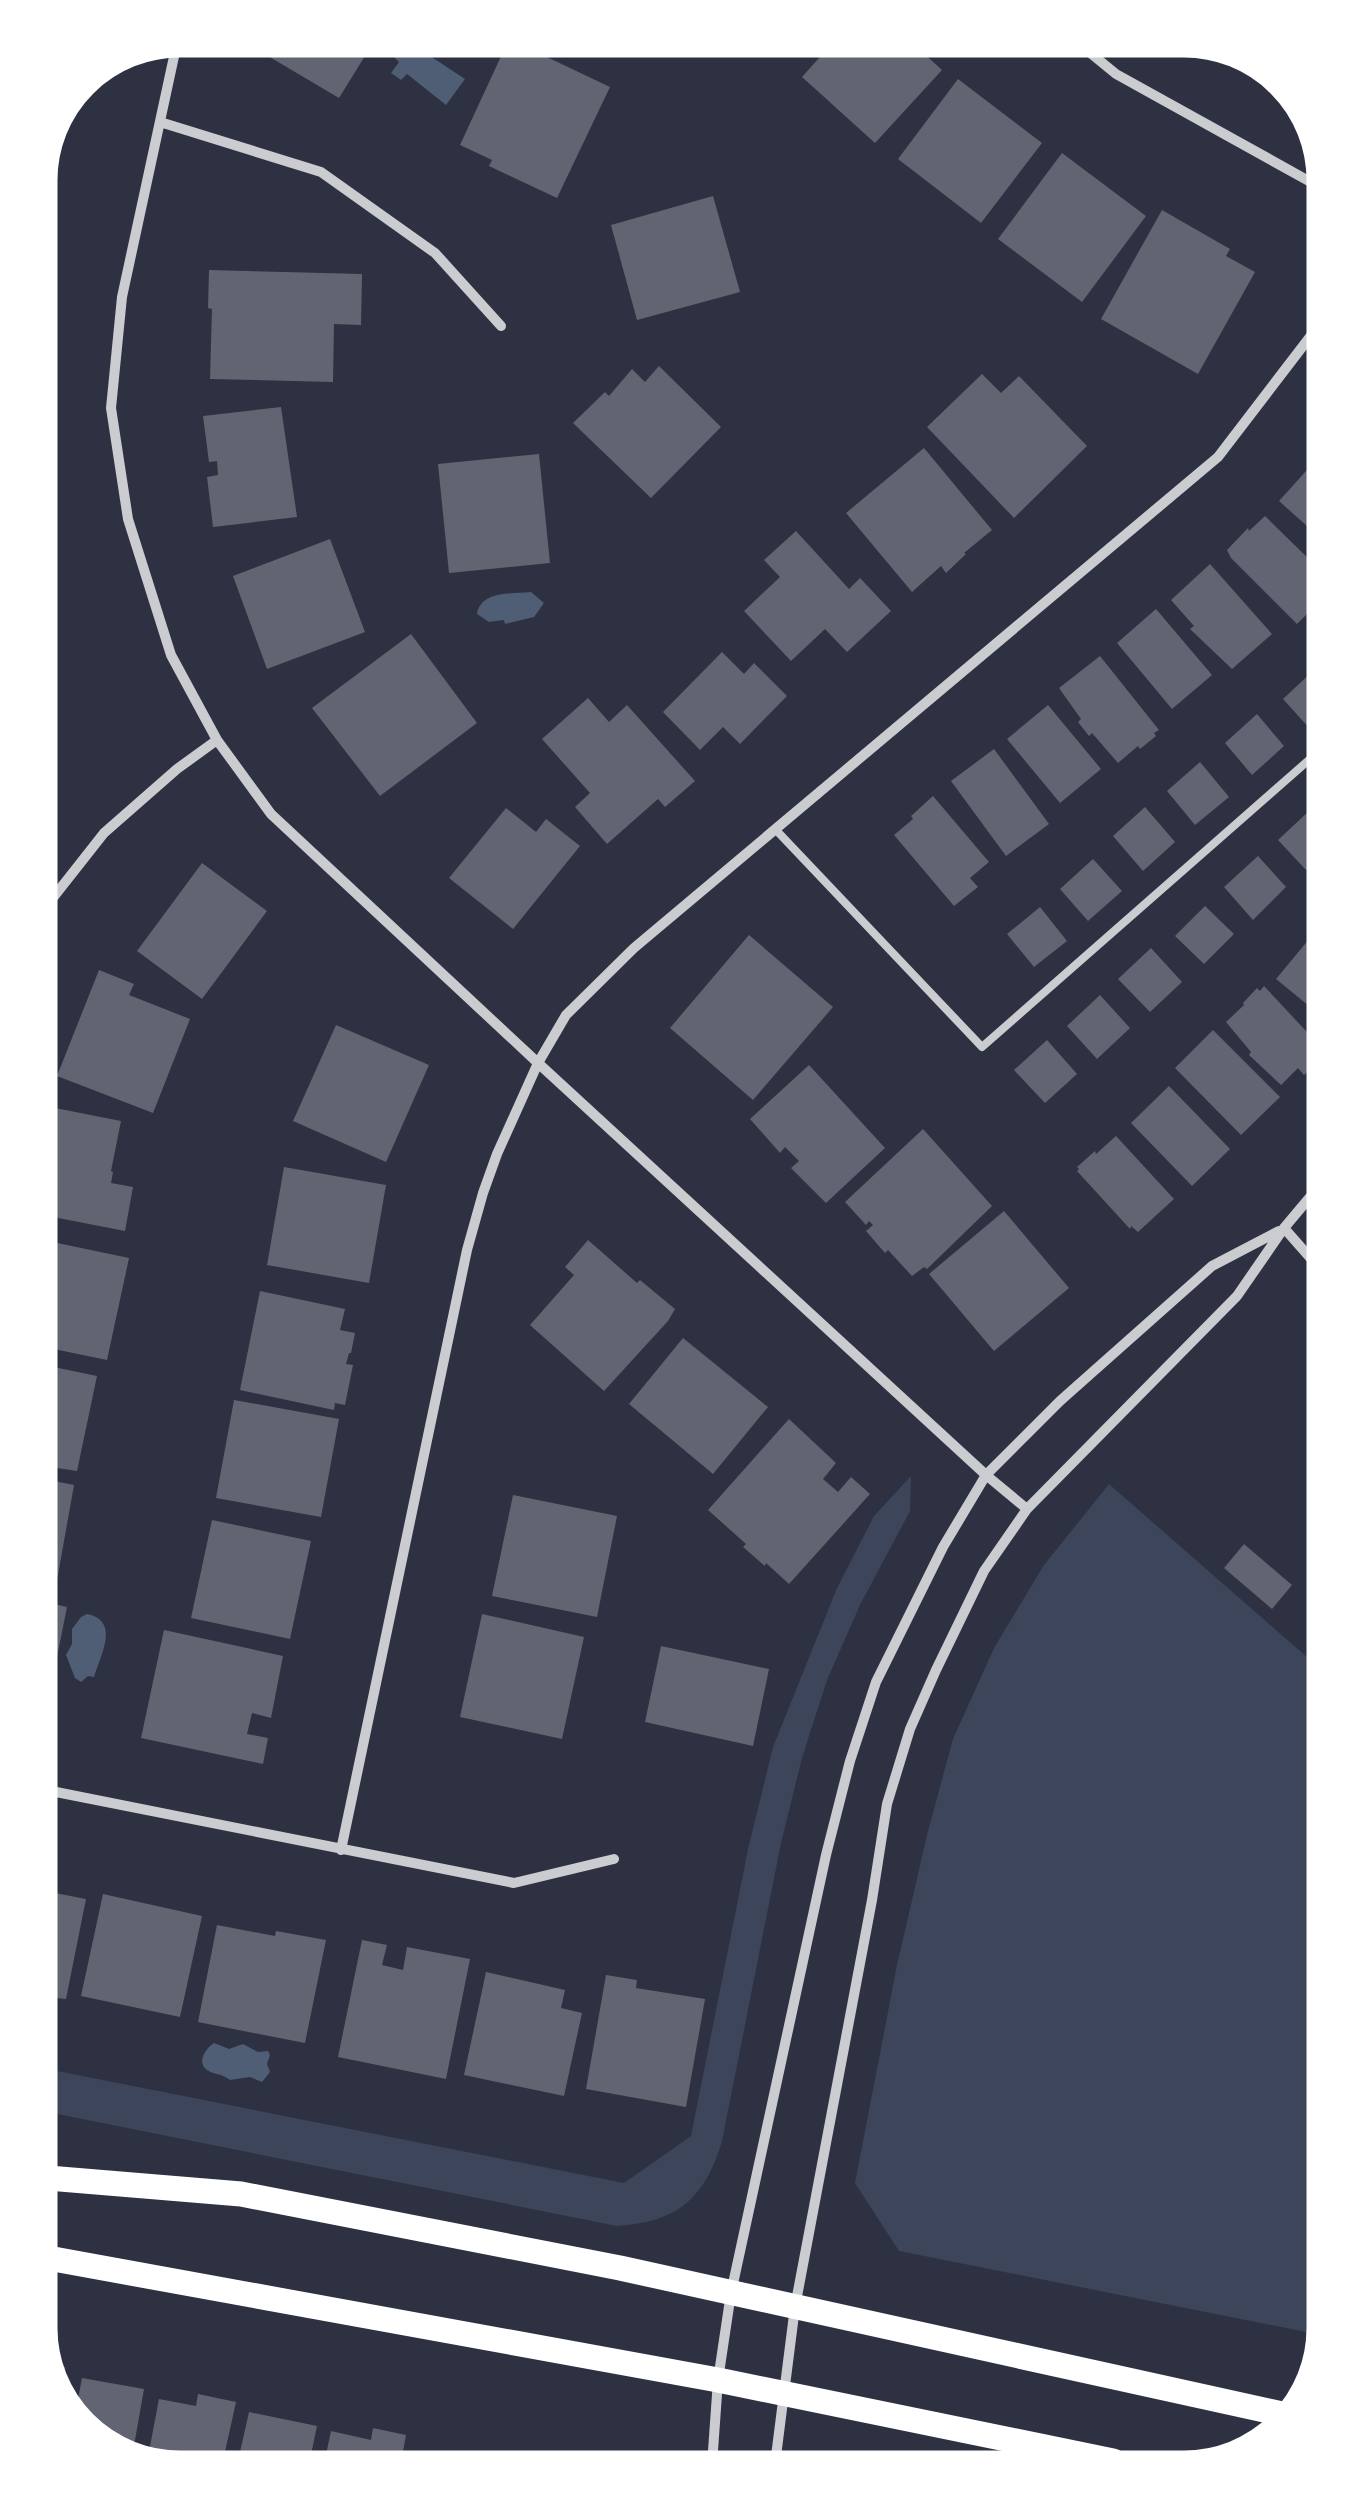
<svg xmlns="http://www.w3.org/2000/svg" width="1364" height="2508" viewBox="0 0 1364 2508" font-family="'Times New Roman',serif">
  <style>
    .green { fill: #3c4559 }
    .water { fill: #4f5d75 }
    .building { fill: #626471 }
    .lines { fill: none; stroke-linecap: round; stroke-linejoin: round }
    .service { stroke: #caccd0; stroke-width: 8 }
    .minor { stroke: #caccd0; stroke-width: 10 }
    .primary { stroke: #fff; stroke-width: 25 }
    .rim { fill: none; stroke: #fff; stroke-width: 5 }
  </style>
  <rect width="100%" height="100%" fill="#2d3142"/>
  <path class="green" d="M 911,1476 L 910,1511 L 860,1605 L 827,1680 L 802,1758 L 781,1843 L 722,2141 C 705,2199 677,2222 617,2226 L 47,2112 L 47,2069 L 624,2183 L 691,2136 L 748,1849 L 773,1747 L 837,1588 L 874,1516 Z
    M 1109,1484 L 1323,1671 L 1326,2336 L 899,2251 L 855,2183 L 897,1965 L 927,1835 L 953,1739 L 994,1648 L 1044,1565 Z"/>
  <path class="water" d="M 412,44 L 465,79 L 446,105 L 407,74 L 401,80 L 391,73 L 399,62 L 394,57 L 403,45 L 408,49 Z
    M 531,592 L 544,603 L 534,617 L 505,624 L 504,620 L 489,622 L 477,614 C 481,591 510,594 531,592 Z
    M 87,1614 C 121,1621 100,1656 94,1677 L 88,1676 L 81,1682 L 75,1678 L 66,1655 L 72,1644 L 72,1629 L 81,1617 Z
    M 214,2043 L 229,2049 L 243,2044 L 258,2052 L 268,2051 L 270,2055 L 267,2064 L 270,2072 L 262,2082 L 250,2077 L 230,2080 C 221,2073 214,2075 207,2070 C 196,2062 206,2048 214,2043 Z"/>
  <path class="building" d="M 256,38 L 376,38 L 339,98 L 251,46 Z
    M 762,38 L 787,38 L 771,50 Z
    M 837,38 L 907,38 L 942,70 L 875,143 L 802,77 Z
    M 509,39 L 610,87 L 557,198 L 489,166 L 492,160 L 460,145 Z
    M 958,79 L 1042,143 L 981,223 L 898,159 Z
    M 53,138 L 40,210 L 38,210 L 38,172 Z
    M 1062,153 L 1146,216 L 1082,302 L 998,239 Z
    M 713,196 L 740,292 L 637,320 L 611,225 Z
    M 1162,210 L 1230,249 L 1226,256 L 1255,272 L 1198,374 L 1101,319 Z
    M 209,270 L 362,274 L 361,325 L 334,324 L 333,382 L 210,379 L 212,309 L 208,308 Z
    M 659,366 L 721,427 L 651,498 L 573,423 L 605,392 L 609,396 L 632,369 L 645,382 Z
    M 982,374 L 1001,393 L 1019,376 L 1087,446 L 1014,518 L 927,427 Z
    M 281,407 L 297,517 L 213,527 L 207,477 L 218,475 L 217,461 L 209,462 L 203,416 Z
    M 924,448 L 992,530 L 964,553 L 966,554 L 946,573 L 941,566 L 912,592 L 846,513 Z
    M 539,454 L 550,563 L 449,573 L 438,464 Z
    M 1315,461 L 1317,463 L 1317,535 L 1279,501 Z
    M 1265,516 L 1318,568 L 1318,585 L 1311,592 L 1318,599 L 1318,603 L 1297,624 L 1231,558 L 1227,550 L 1248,528 L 1249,531 Z
    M 796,531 L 849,589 L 860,578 L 891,611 L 847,652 L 825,629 L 791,661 L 744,611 L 780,577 L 764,560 Z
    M 330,539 L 365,632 L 267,669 L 233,576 Z
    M 1210,564 L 1272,634 L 1232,669 L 1190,629 L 1194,626 L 1171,600 Z
    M 1156,609 L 1212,675 L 1172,709 L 1117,643 Z
    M 40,628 L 56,631 L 42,704 L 40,704 Z
    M 411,634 L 477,723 L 380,796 L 312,708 Z
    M 722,652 L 744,674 L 754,663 L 787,696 L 740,744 L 723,727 L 700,750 L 663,712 Z
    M 1100,656 L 1159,730 L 1154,733 L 1156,736 L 1140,749 L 1138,746 L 1118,763 L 1092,733 L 1089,736 L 1078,722 L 1081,719 L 1059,688 Z
    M 1315,669 L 1318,672 L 1318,723 L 1311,730 L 1283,699 Z
    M 588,698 L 609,722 L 627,705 L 695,781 L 665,807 L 658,799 L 607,844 L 575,807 L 590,793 L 542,739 Z
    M 1048,705 L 1101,769 L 1060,803 L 1007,739 Z
    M 1257,714 L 1284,746 L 1252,775 L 1225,743 Z
    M 994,749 L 1049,824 L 1006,856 L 951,781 Z
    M 1200,762 L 1229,797 L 1195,825 L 1167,791 Z
    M 933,796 L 989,862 L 970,878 L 978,887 L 954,906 L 894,835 L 913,819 L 911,816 Z
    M 1145,807 L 1175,842 L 1143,871 L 1113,836 Z
    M 506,808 L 536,832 L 546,819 L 580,846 L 513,929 L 449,878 Z
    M 1309,811 L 1319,821 L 1319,859 L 1306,870 L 1278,840 Z
    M 1258,856 L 1286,887 L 1253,920 L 1224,887 Z
    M 1093,859 L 1122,891 L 1088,921 L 1060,889 Z
    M 202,863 L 267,911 L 202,999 L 137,951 Z
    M 1205,906 L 1234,934 L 1204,964 L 1175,936 Z
    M 1040,907 L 1067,941 L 1034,967 L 1007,934 Z
    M 749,935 L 833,1007 L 753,1100 L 670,1028 Z
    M 1310,938 L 1319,946 L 1320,1015 L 1276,979 Z
    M 1151,948 L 1182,982 L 1150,1012 L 1118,979 Z
    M 99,970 L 134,984 L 129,995 L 190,1019 L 153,1113 L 57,1076 Z
    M 1264,986 L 1320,1046 L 1320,1061 L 1304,1075 L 1298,1068 L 1281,1085 L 1249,1055 L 1251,1052 L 1226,1022 L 1244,1005 L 1243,1003 L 1257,988 L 1260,991 Z
    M 1100,995 L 1130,1028 L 1097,1059 L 1067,1026 Z
    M 336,1025 L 429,1065 L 386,1162 L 293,1121 Z
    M 1213,1030 L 1280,1097 L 1241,1135 L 1175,1068 Z
    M 1047,1040 L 1077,1074 L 1045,1103 L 1014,1070 Z
    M 809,1065 L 885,1148 L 826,1203 L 791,1168 L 799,1161 L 785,1147 L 780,1153 L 750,1119 Z
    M 1169,1086 L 1230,1149 L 1192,1186 L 1131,1123 Z
    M 45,1106 L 121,1121 L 111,1171 L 113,1172 L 111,1183 L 133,1187 L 125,1231 L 43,1215 L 42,1117 Z
    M 923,1129 L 992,1206 L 927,1269 L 924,1267 L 912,1276 L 888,1250 L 885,1253 L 866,1231 L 873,1225 L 869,1221 L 866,1225 L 845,1202 Z
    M 1116,1136 L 1174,1199 L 1138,1232 L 1131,1226 L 1130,1229 L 1077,1171 L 1079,1169 L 1077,1167 L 1095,1151 L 1096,1154 Z
    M 284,1167 L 386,1185 L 369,1283 L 267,1265 Z
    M 1004,1211 L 1069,1288 L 994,1351 L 929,1274 Z
    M 43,1240 L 129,1258 L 107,1360 L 44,1347 Z
    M 588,1240 L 637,1283 L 640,1280 L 675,1309 L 668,1321 L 604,1391 L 530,1325 L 574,1275 L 565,1267 Z
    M 260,1291 L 345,1309 L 340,1330 L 355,1333 L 351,1353 L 349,1353 L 346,1364 L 353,1365 L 345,1405 L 335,1403 L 334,1410 L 240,1390 Z
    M 683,1338 L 768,1407 L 713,1474 L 629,1404 Z
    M 44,1365 L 97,1376 L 77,1471 L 44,1466 Z
    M 234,1400 L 339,1419 L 321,1517 L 216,1498 Z
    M 789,1419 L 836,1463 L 823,1479 L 838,1492 L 851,1477 L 870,1494 L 789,1584 L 766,1563 L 765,1566 L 743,1547 L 746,1544 L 708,1510 Z
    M 44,1479 L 74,1485 L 56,1586 L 45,1584 Z
    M 513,1495 L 617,1516 L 597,1617 L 492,1596 Z
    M 212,1520 L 311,1541 L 290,1639 L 191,1618 Z
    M 1244,1544 L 1292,1585 L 1272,1609 L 1224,1568 Z
    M 45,1602 L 67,1607 L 47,1707 L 45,1707 Z
    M 482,1614 L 584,1637 L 562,1739 L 460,1717 Z
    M 164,1630 L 283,1656 L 271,1718 L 252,1713 L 247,1734 L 268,1738 L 263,1764 L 141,1738 Z
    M 661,1646 L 769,1669 L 753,1746 L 645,1722 Z
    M 46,1883 L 50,1884 L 48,1896 L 54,1896 L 55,1893 L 86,1899 L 66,1999 L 47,1997 Z
    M 103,1894 L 202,1916 L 180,2017 L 81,1996 Z
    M 217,1925 L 275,1936 L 276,1931 L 326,1940 L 305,2043 L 198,2022 Z
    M 362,1940 L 387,1945 L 382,1965 L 403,1970 L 407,1947 L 470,1959 L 446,2079 L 338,2057 Z
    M 486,1972 L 565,1990 L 561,2008 L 582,2013 L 564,2096 L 464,2075 Z
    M 606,1975 L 637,1980 L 636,1988 L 705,1999 L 686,2107 L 586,2089 Z
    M 49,2364 L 65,2367 L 59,2396 L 49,2383 Z
    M 82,2378 L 144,2389 L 132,2457 L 101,2446 L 75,2415 Z
    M 198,2394 L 236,2402 L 221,2470 L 172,2470 L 147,2462 L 159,2399 L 196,2406 Z
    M 249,2412 L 317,2426 L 308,2469 L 236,2470 Z
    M 373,2428 L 406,2435 L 400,2468 L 323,2469 L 331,2431 L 371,2440 Z"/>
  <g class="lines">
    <path class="service" d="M 776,830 L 982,1047 L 1318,752"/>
    <path class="minor" d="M 178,38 L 122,297 L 111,408 L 128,519 L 171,655 L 217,740 L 271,814 L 538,1063 L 986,1475 L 1027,1509
      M 1072,38 L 1116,74 L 1316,185
      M 160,122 L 321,172 L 435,253 L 501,326
      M 41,913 L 104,833 L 177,769 L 217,740
      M 1284,1228 L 1321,1270
      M 46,1790 L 514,1883 L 614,1859
      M 341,1850 L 467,1250 L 483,1193 L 497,1154 L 538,1063 L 566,1015 L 634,948 L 1218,457 L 1316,329
      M 775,2464 L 795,2307 L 872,1900 L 887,1804 L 910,1729 L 936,1670 L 984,1571 L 1027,1509 L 1237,1296 L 1284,1228 L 1321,1184
      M 712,2465 L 718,2380 L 731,2293 L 826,1855 L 850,1761 L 876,1682 L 943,1547 L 986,1475 L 1060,1401 L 1212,1266 L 1279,1231"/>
    <path class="primary" d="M 48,2178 L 241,2194 L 620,2268 L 1291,2416
      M 48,2258 L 718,2380 L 1113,2461"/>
  </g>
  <path d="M0 0H1364V2508H0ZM180 55H1184A125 125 0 0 1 1309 180V2328A125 125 0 0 1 1184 2453H180A125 125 0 0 1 55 2328V180A125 125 0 0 1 180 55Z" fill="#fff" fill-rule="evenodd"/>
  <path class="rim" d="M180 55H1184A125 125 0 0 1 1309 180V2328A125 125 0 0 1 1184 2453H180A125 125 0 0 1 55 2328V180A125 125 0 0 1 180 55Z"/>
</svg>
